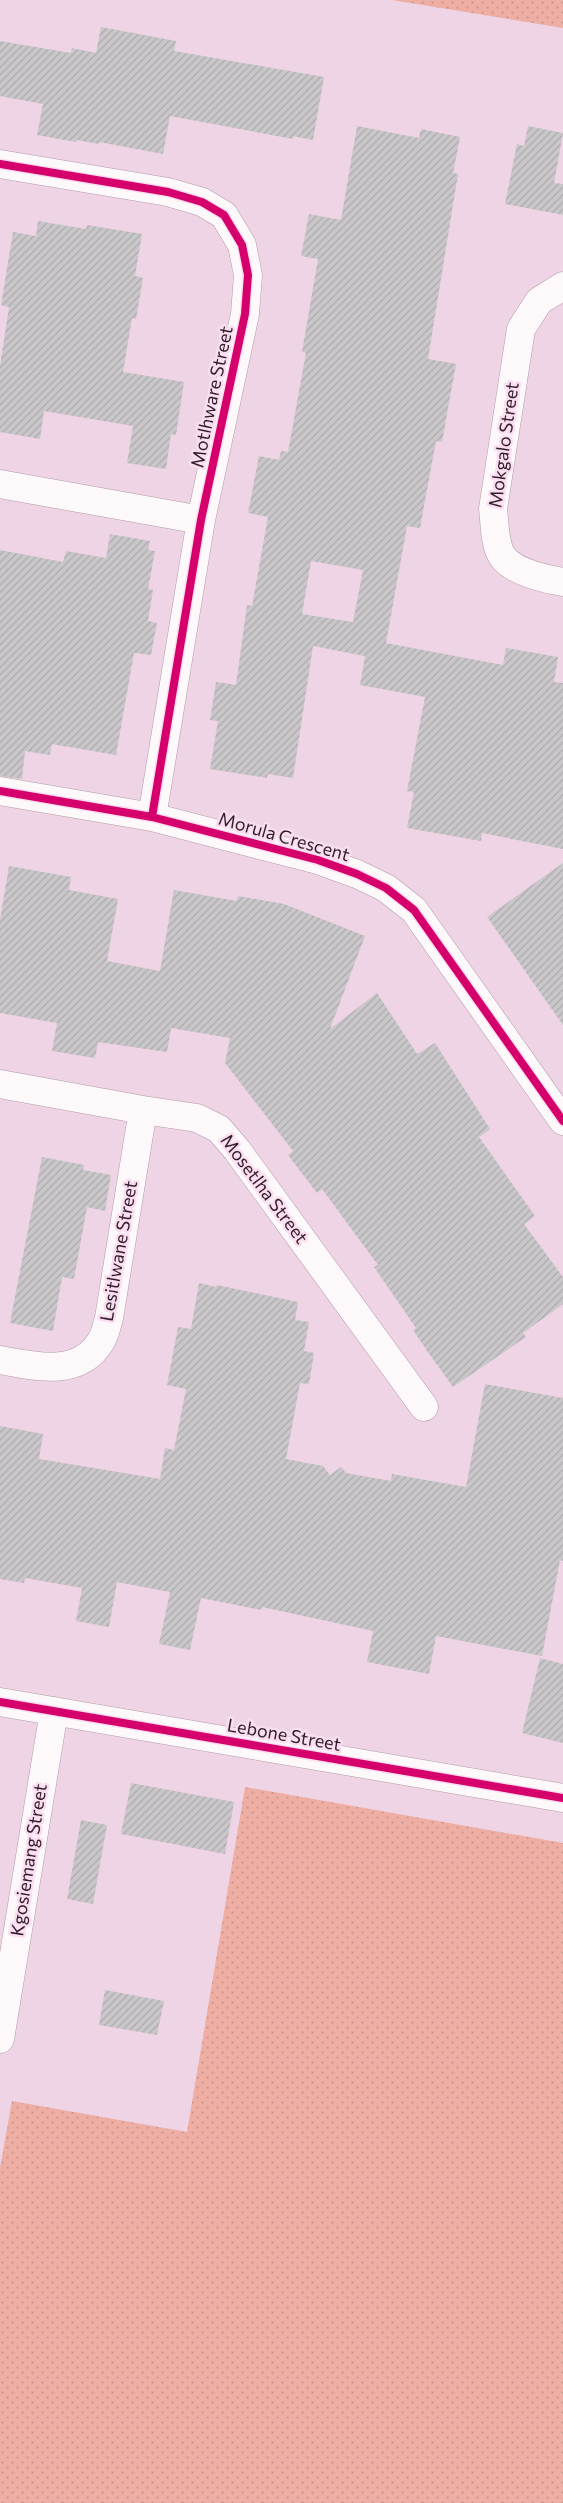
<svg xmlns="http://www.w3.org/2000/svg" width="563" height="2503" viewBox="0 0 563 2503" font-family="Commissioner,sans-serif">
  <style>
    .grass { fill: url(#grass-dots) }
    .building { fill: url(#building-hatch); fill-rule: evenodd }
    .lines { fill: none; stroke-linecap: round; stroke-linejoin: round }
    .street-casing { stroke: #af9ba7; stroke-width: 29 }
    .street { stroke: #fdf9fb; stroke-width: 28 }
    .cycleway-casing { stroke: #fbddf0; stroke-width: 11 }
    .cycleway { stroke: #d6006c; stroke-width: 8 }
    .labels { text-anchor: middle; stroke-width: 5; stroke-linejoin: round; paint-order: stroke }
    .street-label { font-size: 18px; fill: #301e2a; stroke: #fbddf0 }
  </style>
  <defs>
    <pattern id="grass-dots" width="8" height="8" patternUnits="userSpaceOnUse" patternTransform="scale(1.25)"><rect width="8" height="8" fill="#eeaea3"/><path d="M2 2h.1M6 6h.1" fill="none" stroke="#cc958c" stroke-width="1.8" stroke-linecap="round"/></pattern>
    <pattern id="building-hatch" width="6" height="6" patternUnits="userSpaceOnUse" patternTransform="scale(1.25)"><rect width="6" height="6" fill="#c9c7c9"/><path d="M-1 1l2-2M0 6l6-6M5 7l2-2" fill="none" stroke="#adaaad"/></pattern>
  </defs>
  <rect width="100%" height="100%" fill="#efd4e5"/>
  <path class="grass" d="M 392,0 L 563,0 L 563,28 Z
    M 245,1787 L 563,1843 L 563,2503 L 0,2503 L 0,2168 L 12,2101 L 187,2132 Z"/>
  <path class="building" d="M 101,27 L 176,41 L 174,51 L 324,77 L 313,140 L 293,136 L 293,139 L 170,116 L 163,154 L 99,142 L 99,144 L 76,140 L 76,142 L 37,135 L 43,104 L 0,96 L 0,41 L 71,53 L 72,48 L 96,53 Z
    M 357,126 L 419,138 L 421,129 L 460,137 L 453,173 L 458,174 L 428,359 L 456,364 L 442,442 L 436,441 L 420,528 L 407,526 L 386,643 L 503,665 L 506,648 L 558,657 L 554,682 L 563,683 L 563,849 L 482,833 L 481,841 L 407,828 L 414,792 L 407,791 L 425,697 L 360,685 L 365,656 L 313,646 L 293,778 L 268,774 L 267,778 L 210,769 L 218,721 L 210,720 L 216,682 L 236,685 L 247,605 L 252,606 L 268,517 L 248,513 L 259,456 L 279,460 L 281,451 L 288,452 L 306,353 L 302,352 L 318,259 L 301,256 L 309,214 L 341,220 ZM 311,561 L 363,570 L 353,622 L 302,614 Z
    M 528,126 L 563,133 L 554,183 L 563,184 L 563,215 L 505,204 L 517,144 L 524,146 Z
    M 38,221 L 86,229 L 87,225 L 142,234 L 135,276 L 143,278 L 136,319 L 132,318 L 123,372 L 184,382 L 176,435 L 171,434 L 166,469 L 127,463 L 133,426 L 44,411 L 40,439 L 0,432 L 0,366 L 9,307 L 1,305 L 10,250 L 13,232 L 36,236 Z
    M 110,534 L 150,541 L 148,550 L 155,551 L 148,589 L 153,590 L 148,621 L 157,623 L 151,655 L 134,653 L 116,755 L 52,744 L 50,755 L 25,751 L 22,779 L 0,776 L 0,550 L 63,562 L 66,551 L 106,558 Z
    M 563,863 L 563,1025 L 487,917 Z
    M 9,866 L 71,877 L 69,890 L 118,899 L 107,961 L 160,971 L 174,890 L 237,901 L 238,896 L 284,904 L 365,936 L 330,1029 L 377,993 L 417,1054 L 435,1043 L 490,1129 L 479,1137 L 535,1216 L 524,1224 L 563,1277 L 563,1304 L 523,1333 L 526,1337 L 453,1387 L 430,1355 L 413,1330 L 416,1328 L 374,1267 L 378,1265 L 322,1189 L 317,1193 L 288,1155 L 293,1151 L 225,1063 L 230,1038 L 171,1028 L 167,1052 L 98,1042 L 95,1058 L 52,1051 L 57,1023 L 0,1013 L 0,920 Z
    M 42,1157 L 84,1165 L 83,1170 L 111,1175 L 105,1211 L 87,1207 L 74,1279 L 62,1277 L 53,1331 L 10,1323 Z
    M 199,1283 L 216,1287 L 217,1285 L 298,1302 L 295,1320 L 309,1322 L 304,1351 L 314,1353 L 309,1384 L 300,1383 L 286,1459 L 323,1466 L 330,1475 L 341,1467 L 346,1473 L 391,1481 L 392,1474 L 466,1487 L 485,1384 L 563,1398 L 563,1561 L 560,1560 L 542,1656 L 436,1636 L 429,1674 L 367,1662 L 373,1631 L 262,1607 L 261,1610 L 201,1598 L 190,1650 L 159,1644 L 170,1592 L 117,1582 L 109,1627 L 76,1621 L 82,1588 L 25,1578 L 24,1583 L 0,1579 L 0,1426 L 43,1434 L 39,1459 L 160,1479 L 165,1448 L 174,1450 L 186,1389 L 167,1385 L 178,1327 L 191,1329 Z
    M 540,1658 L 563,1664 L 563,1743 L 522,1733 Z
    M 131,1783 L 234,1802 L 225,1854 L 121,1834 Z
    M 81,1820 L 107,1825 L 93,1904 L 67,1899 Z
    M 105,1990 L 164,2001 L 157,2035 L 99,2025 Z"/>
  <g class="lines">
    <g class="street-casing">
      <path id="street" d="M 0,164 L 168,192 L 202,202 L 224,215 L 242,245 L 248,275 L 245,314 L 201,520 L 152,817
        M 563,286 L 539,301 L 521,329 L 493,509 C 495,523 494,543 502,556 C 513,572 545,579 563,582
        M 0,484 L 201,520
        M 0,791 L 152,817 L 318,860 L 357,874 L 386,888 L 414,910 L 563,1121
        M 0,1084 L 143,1110 L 197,1118 L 219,1129 L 237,1150 L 424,1407
        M 0,1360 C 35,1366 79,1378 101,1341 C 105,1335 107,1325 109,1318 L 143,1110
        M 0,1702 L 563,1798
        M 0,2039 L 54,1711"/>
    </g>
    <use href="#street" class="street"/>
    <g class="cycleway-casing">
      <path id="cycleway" d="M 0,164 L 168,192 L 202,202 L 224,215 L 242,245 L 248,275 L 245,314 L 201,520 L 152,817
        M 0,791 L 152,817 L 318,860 L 357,874 L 386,888 L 414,910 L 563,1121
        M 0,1702 L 563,1798"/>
    </g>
    <use href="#cycleway" class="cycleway"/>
  </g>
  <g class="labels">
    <g class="street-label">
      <text transform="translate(212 397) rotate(-78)" y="6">Motlhware Street</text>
      <text transform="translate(504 445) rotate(-82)" y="6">Mokgalo Street</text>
      <text transform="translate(284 837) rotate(16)" y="6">Morula Crescent</text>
      <text transform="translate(264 1189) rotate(53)" y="6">Mosetlha Street</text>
      <text transform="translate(119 1251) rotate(-80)" y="6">Lesitlwane Street</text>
      <text transform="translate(284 1735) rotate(10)" y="6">Lebone Street</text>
      <text transform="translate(29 1860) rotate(-81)" y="6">Kgosiemang Street</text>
    </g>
  </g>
</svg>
